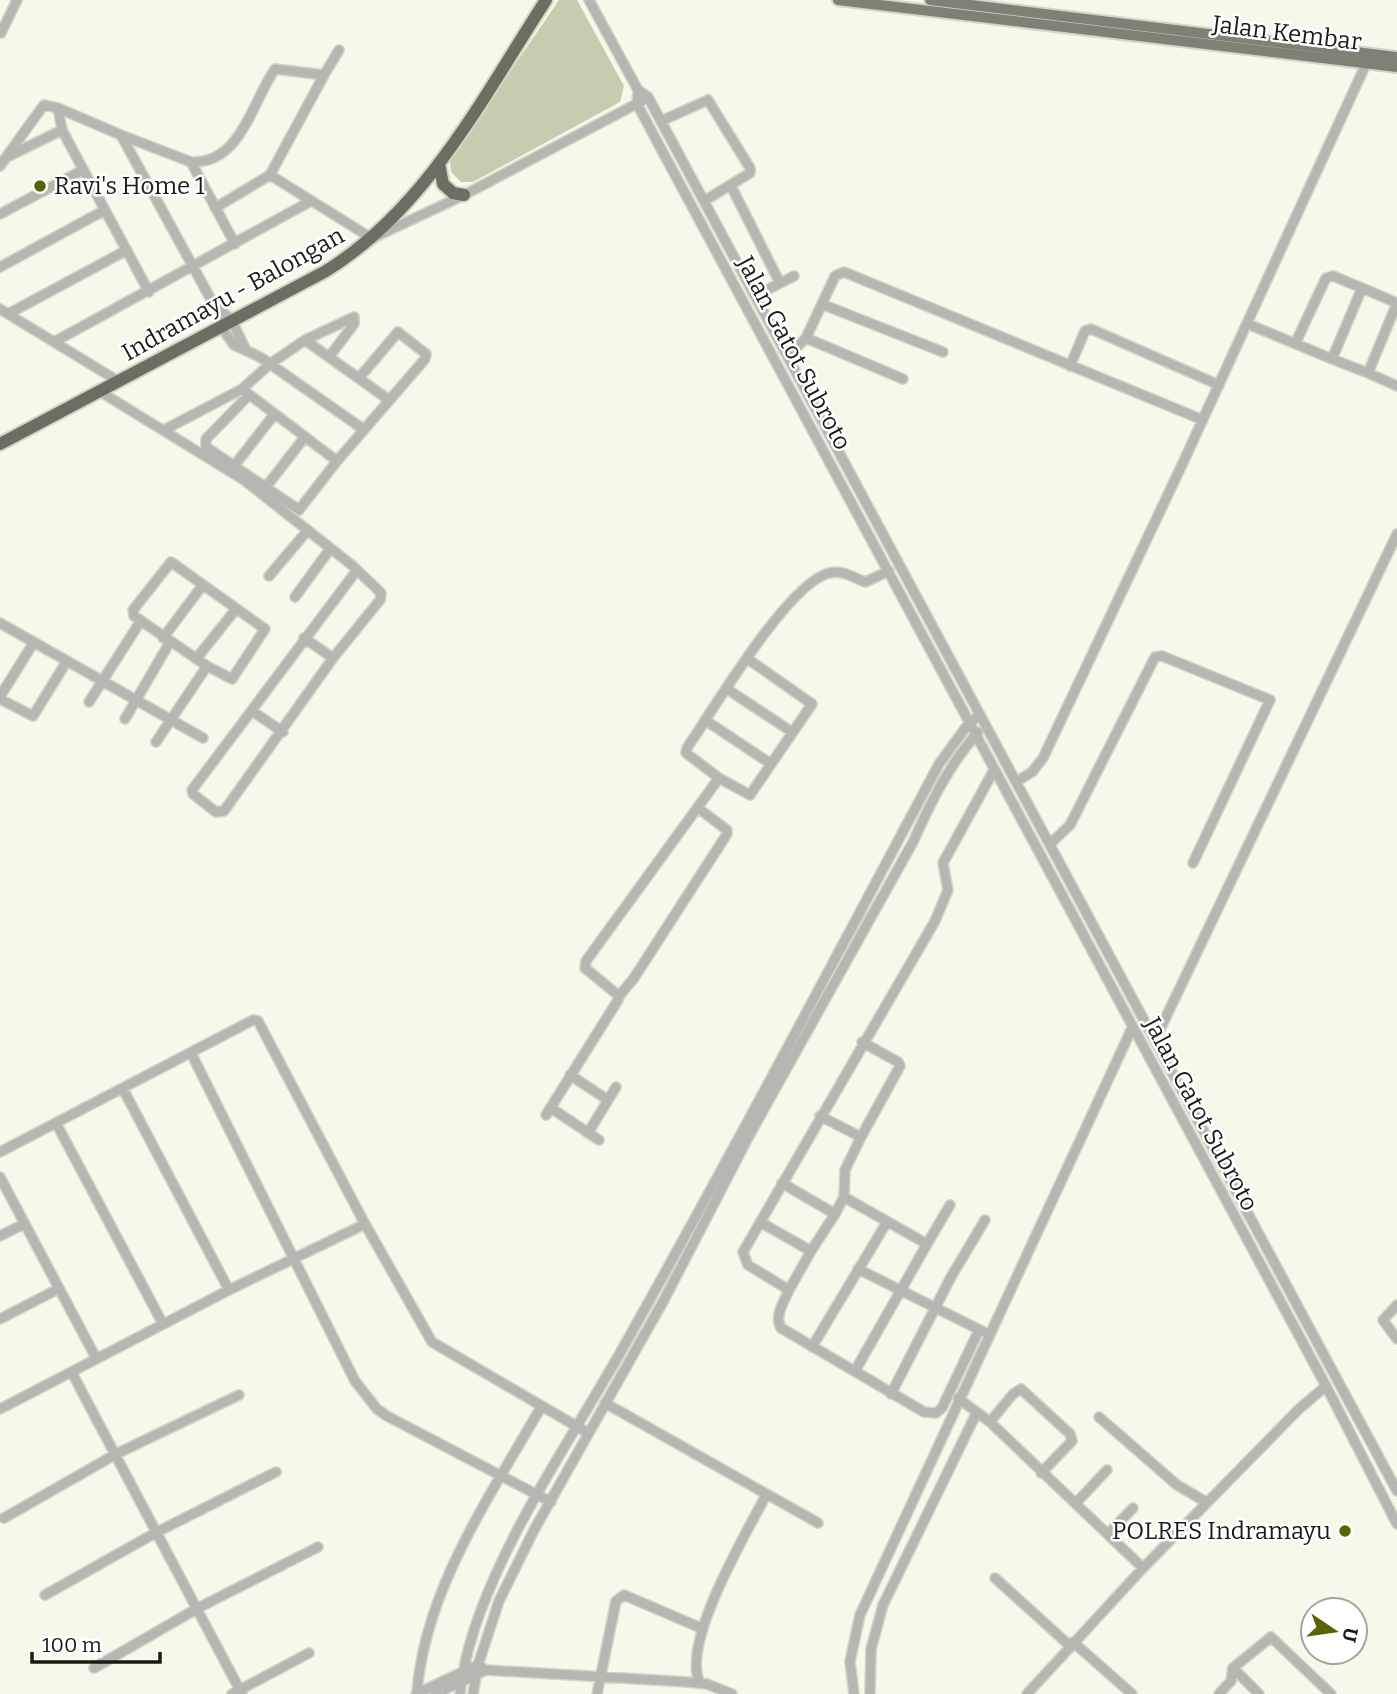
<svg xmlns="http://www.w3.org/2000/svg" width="1397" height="1694" viewBox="0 0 1397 1694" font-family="Bitter,serif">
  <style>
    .green { fill: #c6ccaf }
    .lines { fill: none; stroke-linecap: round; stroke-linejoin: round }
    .minor-casing { stroke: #d3d5c7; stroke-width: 12 }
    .major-casing { stroke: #d3d5c7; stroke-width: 14 }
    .highway-casing { stroke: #d3d5c7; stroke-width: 16 }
    .minor { stroke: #b5b7b0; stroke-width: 9 }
    .major { stroke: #7f8175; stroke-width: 10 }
    .highway { stroke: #6b6e61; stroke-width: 12 }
    .poi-dot { fill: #596404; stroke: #fff; stroke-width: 2.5 }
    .labels { text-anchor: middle; stroke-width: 5; stroke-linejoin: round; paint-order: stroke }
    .street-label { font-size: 24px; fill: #1a1b15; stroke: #fff }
    .poi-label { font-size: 24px; fill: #1a1b15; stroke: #fff; text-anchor: start }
  </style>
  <rect width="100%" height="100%" fill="#f6f9e9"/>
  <path class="green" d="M 559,0 L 577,0 L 624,86 L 620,102 L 473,182 L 461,182 L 451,172 L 450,160 Z"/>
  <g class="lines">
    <g class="minor-casing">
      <path id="minor" d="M 589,0 L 638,90 L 637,104 L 681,186 L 1326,1386 L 1397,1524
        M 1,33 L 17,0
        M 638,90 L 648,97 L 1397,1491
        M 58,108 L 121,135 L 214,305 L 220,325 L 234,345 L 260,357 L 363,429
        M 661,121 L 708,100 L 750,168 L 750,173 L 704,201
        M 62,130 L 149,292
        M 121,135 L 191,162 C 241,164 252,102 275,69 L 324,75 L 339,50
        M 191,162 L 235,244
        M 0,166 C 14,146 29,125 44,105 L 58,108 L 62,130 L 7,157
        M 270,175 L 373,239
        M 731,186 L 780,283
        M 215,208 L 270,175 L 324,75
        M 0,214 L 83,170
        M 377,236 L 464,195 L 642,101
        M 0,267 L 105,210
        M 755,296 L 794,276
        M 214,305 L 231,319 L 245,348
        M 824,305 L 943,352
        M 0,309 L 8,314 L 127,250
        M 8,314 L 118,381
        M 1248,324 L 1332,359 L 1362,288 L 1333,276 L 1326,278 L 1295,344
        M 806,338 L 903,379
        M 305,340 L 354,317 L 354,324 L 329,357
        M 54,342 L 311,201
        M 788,356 L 806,338 L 835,276 L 844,272 L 1203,420
        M 1332,359 L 1368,373 L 1397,303 L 1362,288
        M 1070,366 L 1085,331 L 1091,329 L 1219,385
        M 1368,373 L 1397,386
        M 359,378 L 398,332 L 426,354 L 425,359 L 337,461 L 242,389 L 270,364 L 305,340 L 389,400
        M 99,391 L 244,480 L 353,566 L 381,593 L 380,600 L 333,658 L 224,811 L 216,812 L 193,794 L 192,790 L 357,570
        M 248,396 L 206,439 L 206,447 L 299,510 L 337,461
        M 164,430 L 242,389
        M 234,466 L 273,416
        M 266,487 L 304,438
        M 171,562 L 265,629 L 232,679 L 207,666 L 134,616 L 133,610 Z
        M 269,576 L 308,530
        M 295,597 L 330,549
        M 0,623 L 203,738
        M 163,638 L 202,586
        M 304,638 L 333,658
        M 34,642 L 1,695 L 2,700 L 33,716 L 67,661
        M 196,659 L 236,609
        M 727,689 L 792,732
        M 89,702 L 140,622
        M 252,711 L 283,732
        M 125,719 L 170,642
        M 705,720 L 771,764
        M 156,742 L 207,666
        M 719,778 L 750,795 L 812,704 L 748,659
        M 1016,782 L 1032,772 L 1043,758 L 1181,467 L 1366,64
        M 1050,844 L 1070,825 L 1155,657 L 1162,656 L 1270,700 L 1193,863
        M 619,996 L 634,978 L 727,834 L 727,830 L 698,808
        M 1155,1040 L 1397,534
        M 191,1053 L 355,1381 L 377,1409 L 387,1416 L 551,1502
        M 570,1075 L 608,1100
        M 123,1089 L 229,1290
        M 551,1108 L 599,1140
        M 546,1115 L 618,1000 L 619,996 L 585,968 L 586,961 L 719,778 L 686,753 L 687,748 C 713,710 788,583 829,573 C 844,570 852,577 865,582 L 889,571
        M 820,1116 L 861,1137 L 900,1066 L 898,1062 L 862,1042
        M 56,1123 L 163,1324
        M 588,1133 L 616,1087
        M 0,1152 L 253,1020 L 258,1021 L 365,1224 L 432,1342 L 583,1430
        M 0,1177 L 96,1358
        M 782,1183 L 835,1214 L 844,1197 L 845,1170 L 861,1137
        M 844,1197 L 927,1244 L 855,1371
        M 760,1222 L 811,1251 L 835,1214
        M 0,1236 L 24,1224
        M 927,1244 L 950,1205
        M 858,1269 L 984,1332
        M 789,1290 L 811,1251
        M 1397,1305 L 1383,1320 L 1397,1339
        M 0,1319 L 58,1289
        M 979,1330 L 942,1408 L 936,1413 L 924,1412 L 781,1328 C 774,1316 784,1302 789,1290 L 748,1265 L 743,1252 L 935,921 L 948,890 L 943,863 L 994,770
        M 812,1347 L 887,1222
        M 72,1373 L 242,1694
        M 891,1394 L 951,1277 L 985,1220
        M 958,1398 L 990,1422 L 1143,1568 L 1027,1694
        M 605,1403 L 818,1523
        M 0,1409 L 229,1290 L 365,1224
        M 1099,1417 L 1177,1485 L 1206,1502
        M 990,1422 L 1013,1394 L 1021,1389 L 1070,1434 L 1072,1441 L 1041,1473
        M 1076,1503 L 1107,1470
        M 4,1518 L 116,1454 L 239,1395
        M 1109,1533 L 1133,1508
        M 1143,1568 L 1299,1409 L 1326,1386
        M 995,1578 L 1069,1645
        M 45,1595 L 157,1532 L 276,1472
        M 1073,1642 L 1132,1694
        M 94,1668 L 198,1608 L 318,1547
        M 1233,1668 L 1271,1637 L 1331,1694
        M 700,1683 C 680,1644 746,1534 766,1495
        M 232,1694 L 309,1653
        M 416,1694 L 473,1667 L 482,1667
        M 417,1694 C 424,1590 491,1495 541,1407
        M 435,1694 L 486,1670 L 688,1682 L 707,1684 L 732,1694
        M 460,1694 C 471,1581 569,1445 624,1346 C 732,1154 835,959 939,764 L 969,723 L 980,715
        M 473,1694 L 478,1665 L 499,1601 L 534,1530 L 664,1300 L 750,1134 L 913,842 C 931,802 949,765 978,732
        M 597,1694 L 616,1601 L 624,1595 L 701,1628
        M 854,1694 L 850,1661 L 860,1615 L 1133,1026
        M 870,1694 L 871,1649 L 883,1605 L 977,1412
        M 1219,1694 L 1231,1681 L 1233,1668 L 1259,1694"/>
    </g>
    <g class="major-casing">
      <path id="major" d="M 838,0 L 1397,67
        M 930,0 L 1397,57"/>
    </g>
    <g class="highway-casing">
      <path id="highway" d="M 439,163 L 443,184 L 453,193 L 464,195
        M 0,444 L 326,271 C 427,208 483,97 546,0"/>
    </g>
    <use href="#minor" class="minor"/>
    <use href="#major" class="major"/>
    <use href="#highway" class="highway"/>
  </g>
  <g class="poi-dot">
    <circle cx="40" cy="186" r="7"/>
    <circle cx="1345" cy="1531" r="7"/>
  </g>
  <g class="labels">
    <g class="street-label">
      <text transform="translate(1287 33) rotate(7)" y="8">Jalan Kembar</text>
      <text transform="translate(233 294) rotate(-29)" y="8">Indramayu - Balongan</text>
      <text transform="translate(794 353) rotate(62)" y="8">Jalan Gatot Subroto</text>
      <text transform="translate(1201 1114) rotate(62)" y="8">Jalan Gatot Subroto</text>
    </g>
    <g class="poi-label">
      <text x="54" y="194">Ravi's Home 1</text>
      <text x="1331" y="1539" text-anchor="end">POLRES Indramayu</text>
    </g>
  </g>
  <g transform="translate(1334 1631) rotate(103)"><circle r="33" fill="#ffffff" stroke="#a3a4a1" stroke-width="2"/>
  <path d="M0-5L12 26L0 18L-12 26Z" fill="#596404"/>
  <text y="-10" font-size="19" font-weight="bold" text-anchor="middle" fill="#1a1b15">U</text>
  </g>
  <path d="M32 1652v10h128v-10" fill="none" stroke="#1a1b15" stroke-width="3.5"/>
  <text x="42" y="1652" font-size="21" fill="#1a1b15" stroke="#ffffff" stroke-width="5" paint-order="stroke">100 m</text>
</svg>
